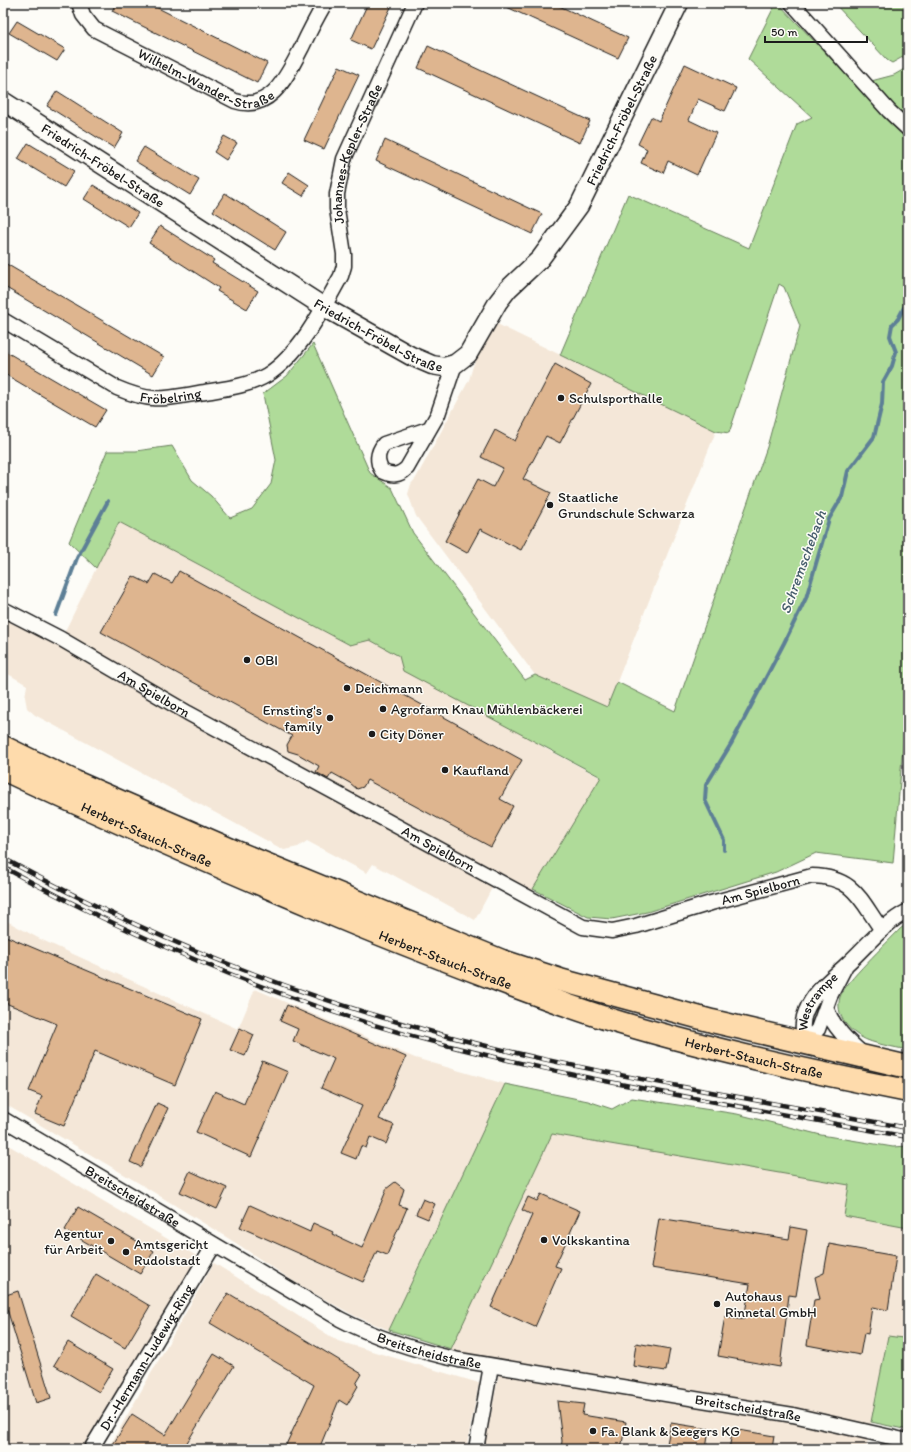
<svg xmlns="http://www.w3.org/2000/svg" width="911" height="1452" viewBox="0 0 911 1452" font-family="Itim,sans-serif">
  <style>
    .built { fill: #f4e7d8 }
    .green { fill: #afdb99; stroke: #667c5a }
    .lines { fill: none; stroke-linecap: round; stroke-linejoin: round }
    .stream { stroke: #5d7f96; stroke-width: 4 }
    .building { fill: #deb58f; stroke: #1c1c1c }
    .minor-casing { stroke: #1c1c1c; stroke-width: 17 }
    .tertiary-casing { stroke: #1c1c1c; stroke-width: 21 }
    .primary-casing { stroke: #1c1c1c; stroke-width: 25 }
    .minor { stroke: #fdfcf7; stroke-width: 14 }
    .tertiary { stroke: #fdfcf7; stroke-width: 18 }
    .primary { stroke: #fedbac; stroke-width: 22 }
    .rail-casing { stroke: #1c1c1c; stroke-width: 4.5 }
    .rail { stroke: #fdfcf7; stroke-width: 3; stroke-dasharray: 9; stroke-linecap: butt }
    .poi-dot { fill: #1c1c1c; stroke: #fdfcf7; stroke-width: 1.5 }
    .labels { text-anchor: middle; stroke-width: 3; stroke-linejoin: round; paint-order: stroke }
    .street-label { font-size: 14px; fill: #1c1c1c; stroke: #fdfcf7 }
    .poi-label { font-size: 14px; fill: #1c1c1c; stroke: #fdfcf7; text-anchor: start }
    .water-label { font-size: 15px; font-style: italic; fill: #475e6d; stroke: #fdfcf7 }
  </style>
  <rect width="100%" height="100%" fill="#fdfcf7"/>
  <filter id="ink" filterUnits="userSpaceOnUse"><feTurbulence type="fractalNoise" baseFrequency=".025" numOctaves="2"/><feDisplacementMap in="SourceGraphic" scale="8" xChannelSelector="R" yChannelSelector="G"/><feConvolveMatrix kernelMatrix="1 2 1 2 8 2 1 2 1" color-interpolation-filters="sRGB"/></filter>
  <g filter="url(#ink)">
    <path class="built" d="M 495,323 L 716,431 L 607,707 L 535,675 L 416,516 L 408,494 L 411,484 L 416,478 L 469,380 L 473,366 Z
      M 119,522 L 350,645 L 370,640 L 399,656 L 545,748 L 601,778 L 525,903 L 493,886 L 475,920 L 373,864 L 367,873 L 307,841 L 298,847 L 284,850 L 35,715 L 27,708 L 25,697 L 27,685 L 3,671 L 3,609 L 61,639 Z
      M 3,919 L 40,939 L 238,1029 L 255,989 L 415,1058 L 505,1084 L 389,1330 L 355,1316 L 299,1285 L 239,1245 L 142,1185 L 3,1103 Z
      M 552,1134 L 849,1185 L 844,1216 L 908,1228 L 908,1309 L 903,1338 L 888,1336 L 866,1449 L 484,1449 L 499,1374 L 451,1349 Z
      M 3,1142 L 200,1258 L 85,1449 L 3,1449 Z
      M 214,1263 L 338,1341 L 479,1383 L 466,1449 L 108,1449 Z"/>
    <path class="green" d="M 834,3 L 908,3 L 908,54 L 892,63 L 887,60 Z
      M 779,4 L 856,85 L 894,75 L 908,67 L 908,688 L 893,863 L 816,853 L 776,872 L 647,912 L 612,919 L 588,917 L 533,889 L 601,777 L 403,671 L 399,656 L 370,640 L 350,645 L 119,522 L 96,568 L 69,542 L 107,451 L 136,451 L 172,446 L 192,480 L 211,496 L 230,518 L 252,509 L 271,484 L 276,460 L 263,394 L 287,376 L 313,344 L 370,473 L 392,488 L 413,533 L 525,680 L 535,675 L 607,707 L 617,682 L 675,711 L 767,447 L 800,326 L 784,287 L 779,284 L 729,433 L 716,431 L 560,355 L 628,194 L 749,248 L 797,124 L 812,117 L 748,59 L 774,7 Z
      M 908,923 L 908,1050 C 895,1047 872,1044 861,1037 C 847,1029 835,1014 840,997 C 844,983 888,942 900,929 Z
      M 505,1084 L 588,1101 L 612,1109 L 632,1098 L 737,1114 L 821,1135 L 893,1147 L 908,1146 L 908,1228 L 844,1216 L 849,1185 L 552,1134 L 451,1349 L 389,1330 Z
      M 908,1309 L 908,1430 L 871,1422 L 888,1336 L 903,1338 Z"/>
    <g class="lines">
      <path class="stream" d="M 56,615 L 77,558 L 108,501
        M 724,850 L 724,840 L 705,800 L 706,785 L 731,744 L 784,643 L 806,598 L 829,519 L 842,497 L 848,471 L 874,437 L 882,404 L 883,382 L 892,366 L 896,352 L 890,336 L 892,325 L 898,319 L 908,300"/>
    </g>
    <path class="building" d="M 116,3 L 148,3 L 267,63 L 257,83 L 112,11 Z
      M 368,3 L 393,3 L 371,49 L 351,40 Z
      M 498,3 L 553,3 L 628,38 L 618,58 Z
      M 17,21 L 65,49 L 57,61 L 9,33 Z
      M 428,46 L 590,121 L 580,143 L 418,68 Z
      M 685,64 L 736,88 L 725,111 L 698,99 L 689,120 L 716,133 L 697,175 L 668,161 L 663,173 L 641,163 L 647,149 L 638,144 L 651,117 L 659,121 Z
      M 339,66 L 359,75 L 324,149 L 304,140 Z
      M 57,91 L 123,133 L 114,148 L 47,106 Z
      M 224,136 L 237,143 L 226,160 L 214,152 Z
      M 385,140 L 542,214 L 532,234 L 376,161 Z
      M 28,143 L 74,171 L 64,187 L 18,159 Z
      M 144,147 L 199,180 L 190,195 L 135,161 Z
      M 289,172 L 309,185 L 303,196 L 282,183 Z
      M 93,185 L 138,213 L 129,227 L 84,199 Z
      M 225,193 L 286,232 L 275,250 L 213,211 Z
      M 160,226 L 214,260 L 212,263 L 258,291 L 247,309 L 217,291 L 219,288 L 149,243 Z
      M 3,262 L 164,357 L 153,375 L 3,286 Z
      M 3,350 L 106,410 L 95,427 L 3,373 Z
      M 555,364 L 591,384 L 560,443 L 546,436 L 523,479 L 551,493 L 521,550 L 480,529 L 467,553 L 445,541 L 478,479 L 493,487 L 503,468 L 481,457 L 495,430 L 515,441 Z
      M 179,571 L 522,760 L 500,799 L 513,806 L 491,847 L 367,780 L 363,787 L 357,789 L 350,783 L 332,773 L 328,779 L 316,772 L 319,766 L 298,754 L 288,751 L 287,745 L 292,736 L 101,632 L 133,576 L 149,584 L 155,574 L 172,583 Z
      M 3,935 L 202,1019 L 175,1085 L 95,1051 L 64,1126 L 35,1114 L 42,1096 L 29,1091 L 57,1024 L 3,1002 Z
      M 287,1005 L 406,1057 L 379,1119 L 394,1125 L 386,1144 L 370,1137 L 366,1148 L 361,1146 L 356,1159 L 341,1153 L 362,1106 L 321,1088 L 334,1059 L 293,1041 L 298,1029 L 280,1021 Z
      M 240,1028 L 254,1035 L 245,1056 L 230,1050 Z
      M 262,1061 L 288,1072 L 251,1157 L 196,1132 L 215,1091 L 244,1104 Z
      M 157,1103 L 168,1108 L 141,1167 L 130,1162 Z
      M 190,1171 L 227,1188 L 217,1209 L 180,1192 Z
      M 395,1182 L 404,1189 L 399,1205 L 407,1208 L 387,1255 L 377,1251 L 363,1282 L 240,1227 L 250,1205 L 310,1232 L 313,1223 L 333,1232 L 332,1234 L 362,1248 L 386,1191 L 386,1189 Z
      M 541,1194 L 580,1211 L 555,1266 L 561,1268 L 535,1327 L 491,1307 L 532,1215 L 522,1210 L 528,1197 L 537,1201 Z
      M 423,1199 L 435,1204 L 428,1219 L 416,1214 Z
      M 78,1207 L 154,1251 L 140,1274 L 65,1230 Z
      M 659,1218 L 789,1239 L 791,1227 L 807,1230 L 796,1296 L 789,1295 L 780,1367 L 718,1356 L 725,1316 L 744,1319 L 750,1284 L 651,1268 Z
      M 829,1244 L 896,1256 L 888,1310 L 872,1307 L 868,1334 L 864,1333 L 860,1355 L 807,1345 L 814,1300 L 820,1299 L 815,1277 L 824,1273 Z
      M 96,1274 L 150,1306 L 125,1348 L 71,1316 Z
      M 18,1291 L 51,1398 L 36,1403 L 3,1296 Z
      M 228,1293 L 362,1374 L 356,1384 L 358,1386 L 347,1405 L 339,1400 L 319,1449 L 284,1449 L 314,1385 L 210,1323 Z
      M 68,1342 L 113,1369 L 99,1392 L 54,1365 Z
      M 636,1343 L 670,1349 L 666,1371 L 633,1366 Z
      M 214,1354 L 234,1366 L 183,1449 L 110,1449 L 132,1414 L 165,1435 Z
      M 557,1401 L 584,1404 L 582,1415 L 626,1422 L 621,1449 L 561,1449 L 562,1441 Z
      M 671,1423 L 709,1429 L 706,1449 L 666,1449 Z
      M 733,1429 L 774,1436 L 772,1449 L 729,1449 Z"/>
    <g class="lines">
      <g class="minor-casing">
        <g id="minor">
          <path id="s1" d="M 79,3 L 83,15 L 94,29 L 235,101 C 272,113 288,73 302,47 C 309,32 317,17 325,3"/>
          <path d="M 792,3 L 889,111 L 908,129"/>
          <path id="s2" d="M 3,320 L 117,388 C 152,403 163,399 199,393 C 222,389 247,387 267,375 C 299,355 323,309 341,276 L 344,266 L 344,254 L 337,209 L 337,194 L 344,159 L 415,3"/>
          <path d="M 428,429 L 384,444 C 377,453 376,461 382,471 C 392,476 399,476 407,468 L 438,414 L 455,364"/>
          <path id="s3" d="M 3,609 L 61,639 L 188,713 L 583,927 L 612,931 L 636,926 L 711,903 L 812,876 C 855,877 860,900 882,930"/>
          <path id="s4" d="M 846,965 L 830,996 L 818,1029 L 806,1043 C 802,1032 801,1022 806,1011 C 814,991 831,979 846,965 C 866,947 884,923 908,911"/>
          <path d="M 826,1008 C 834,1028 847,1040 863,1054"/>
          <path id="s5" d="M 3,1119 L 340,1319 C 378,1339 418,1351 459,1360 L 793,1415 L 908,1441"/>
          <path id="s6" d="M 91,1449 L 214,1245"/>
          <path d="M 476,1449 L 491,1366"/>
        </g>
      </g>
      <g class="tertiary-casing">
        <g id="tertiary">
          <path id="s7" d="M 3,101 L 324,307 L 411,356 L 432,365 L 444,367 L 455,364 L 468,354 L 498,302 L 508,289 L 540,259 L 579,206 L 679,3"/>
        </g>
      </g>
      <g class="primary-casing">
        <g id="primary">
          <path d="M 3,747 L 75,782 L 236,852 L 502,961 L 560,980 L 712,1021 L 908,1067"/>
          <path id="s8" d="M 3,769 C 108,819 215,865 322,910 C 378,934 435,956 493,978 C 535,994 577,1010 621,1023 C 715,1051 811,1072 908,1091"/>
        </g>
      </g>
      <use href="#minor" class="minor"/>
      <use href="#tertiary" class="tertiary"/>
      <use href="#primary" class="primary"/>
      <g class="rail-casing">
        <path id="rail" d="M 3,858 C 131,928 267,985 408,1025 C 497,1051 587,1069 678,1086 C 755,1100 831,1114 908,1128
          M 3,867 C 132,937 267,995 408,1035 C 572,1080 741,1106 908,1137"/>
      </g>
      <use href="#rail" class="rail"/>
    </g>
  </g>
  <g class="poi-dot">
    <circle cx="561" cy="398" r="4"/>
    <circle cx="550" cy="505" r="4"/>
    <circle cx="247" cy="660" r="4"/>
    <circle cx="347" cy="688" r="4"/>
    <circle cx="383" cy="709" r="4"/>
    <circle cx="330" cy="718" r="4"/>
    <circle cx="372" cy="734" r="4"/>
    <circle cx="445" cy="770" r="4"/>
    <circle cx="544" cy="1240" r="4"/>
    <circle cx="111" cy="1241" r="4"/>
    <circle cx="126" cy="1252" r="4"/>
    <circle cx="717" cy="1304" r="4"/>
    <circle cx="593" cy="1431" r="4"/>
  </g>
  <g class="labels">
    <g class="street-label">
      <text dy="5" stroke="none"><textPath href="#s1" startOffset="155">Wilhelm-Wander-Straße</textPath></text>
      <text dy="5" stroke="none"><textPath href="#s7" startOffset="826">Friedrich-Fröbel-Straße</textPath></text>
      <text dy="5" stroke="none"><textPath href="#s2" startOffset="539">Johannes-Kepler-Straße</textPath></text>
      <text dy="5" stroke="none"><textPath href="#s7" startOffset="119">Friedrich-Fröbel-Straße</textPath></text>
      <text dy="5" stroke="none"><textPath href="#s7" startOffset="443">Friedrich-Fröbel-Straße</textPath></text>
      <text dy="5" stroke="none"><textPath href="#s2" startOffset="188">Fröbelring</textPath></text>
      <text dy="5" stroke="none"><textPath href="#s3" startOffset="173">Am Spielborn</textPath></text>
      <text dy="5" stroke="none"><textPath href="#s8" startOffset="158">Herbert-Stauch-Straße</textPath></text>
      <text dy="5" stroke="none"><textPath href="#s3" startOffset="497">Am Spielborn</textPath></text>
      <text dy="5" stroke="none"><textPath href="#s3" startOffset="845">Am Spielborn</textPath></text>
      <text dy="5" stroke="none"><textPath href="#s8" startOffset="482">Herbert-Stauch-Straße</textPath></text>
      <text dy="5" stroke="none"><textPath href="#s4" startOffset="135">Westrampe</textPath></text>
      <text dy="5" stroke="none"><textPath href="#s8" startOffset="806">Herbert-Stauch-Straße</textPath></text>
      <text dy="5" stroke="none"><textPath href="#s5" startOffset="151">Breitscheidstraße</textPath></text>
      <text dy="5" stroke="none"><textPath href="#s5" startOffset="487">Breitscheidstraße</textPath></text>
      <text dy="5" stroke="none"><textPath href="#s6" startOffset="107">Dr.-Hermann-Ludewig-Ring</textPath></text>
      <text dy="5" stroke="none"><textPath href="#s5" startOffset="811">Breitscheidstraße</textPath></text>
    </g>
    <g class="poi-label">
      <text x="569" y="403">Schulsporthalle</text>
      <text x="558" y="502">Staatliche<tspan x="558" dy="16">Grundschule Schwarza</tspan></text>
      <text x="255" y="665">OBI</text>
      <text x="355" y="693">Deichmann</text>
      <text x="391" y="714">Agrofarm Knau Mühlenbäckerei</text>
      <text x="322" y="715" text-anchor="end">Ernsting's<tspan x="322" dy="16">family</tspan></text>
      <text x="380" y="739">City Döner</text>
      <text x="453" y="775">Kaufland</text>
      <text x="103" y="1238" text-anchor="end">Agentur<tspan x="103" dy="16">für Arbeit</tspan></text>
      <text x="552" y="1245">Volkskantina</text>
      <text x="134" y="1249">Amtsgericht<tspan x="134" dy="16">Rudolstadt</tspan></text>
      <text x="725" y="1301">Autohaus<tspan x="725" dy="16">Rinnetal GmbH</tspan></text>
      <text x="601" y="1436">Fa. Blank &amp; Seegers KG</text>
    </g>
    <g class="water-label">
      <text transform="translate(803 562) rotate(-70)" y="5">Schremschebach</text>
    </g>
  </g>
  <rect width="911" height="1452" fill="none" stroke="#fdfcf7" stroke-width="16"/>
  <rect x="8" y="8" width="895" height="1436" fill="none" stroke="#1c1c1c" stroke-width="1.5" filter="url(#ink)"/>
  <path d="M765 36v6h102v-6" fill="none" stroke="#1c1c1c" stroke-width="2"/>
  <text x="771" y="36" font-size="12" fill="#1c1c1c" stroke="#fdfcf7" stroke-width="3" paint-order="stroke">50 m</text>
</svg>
